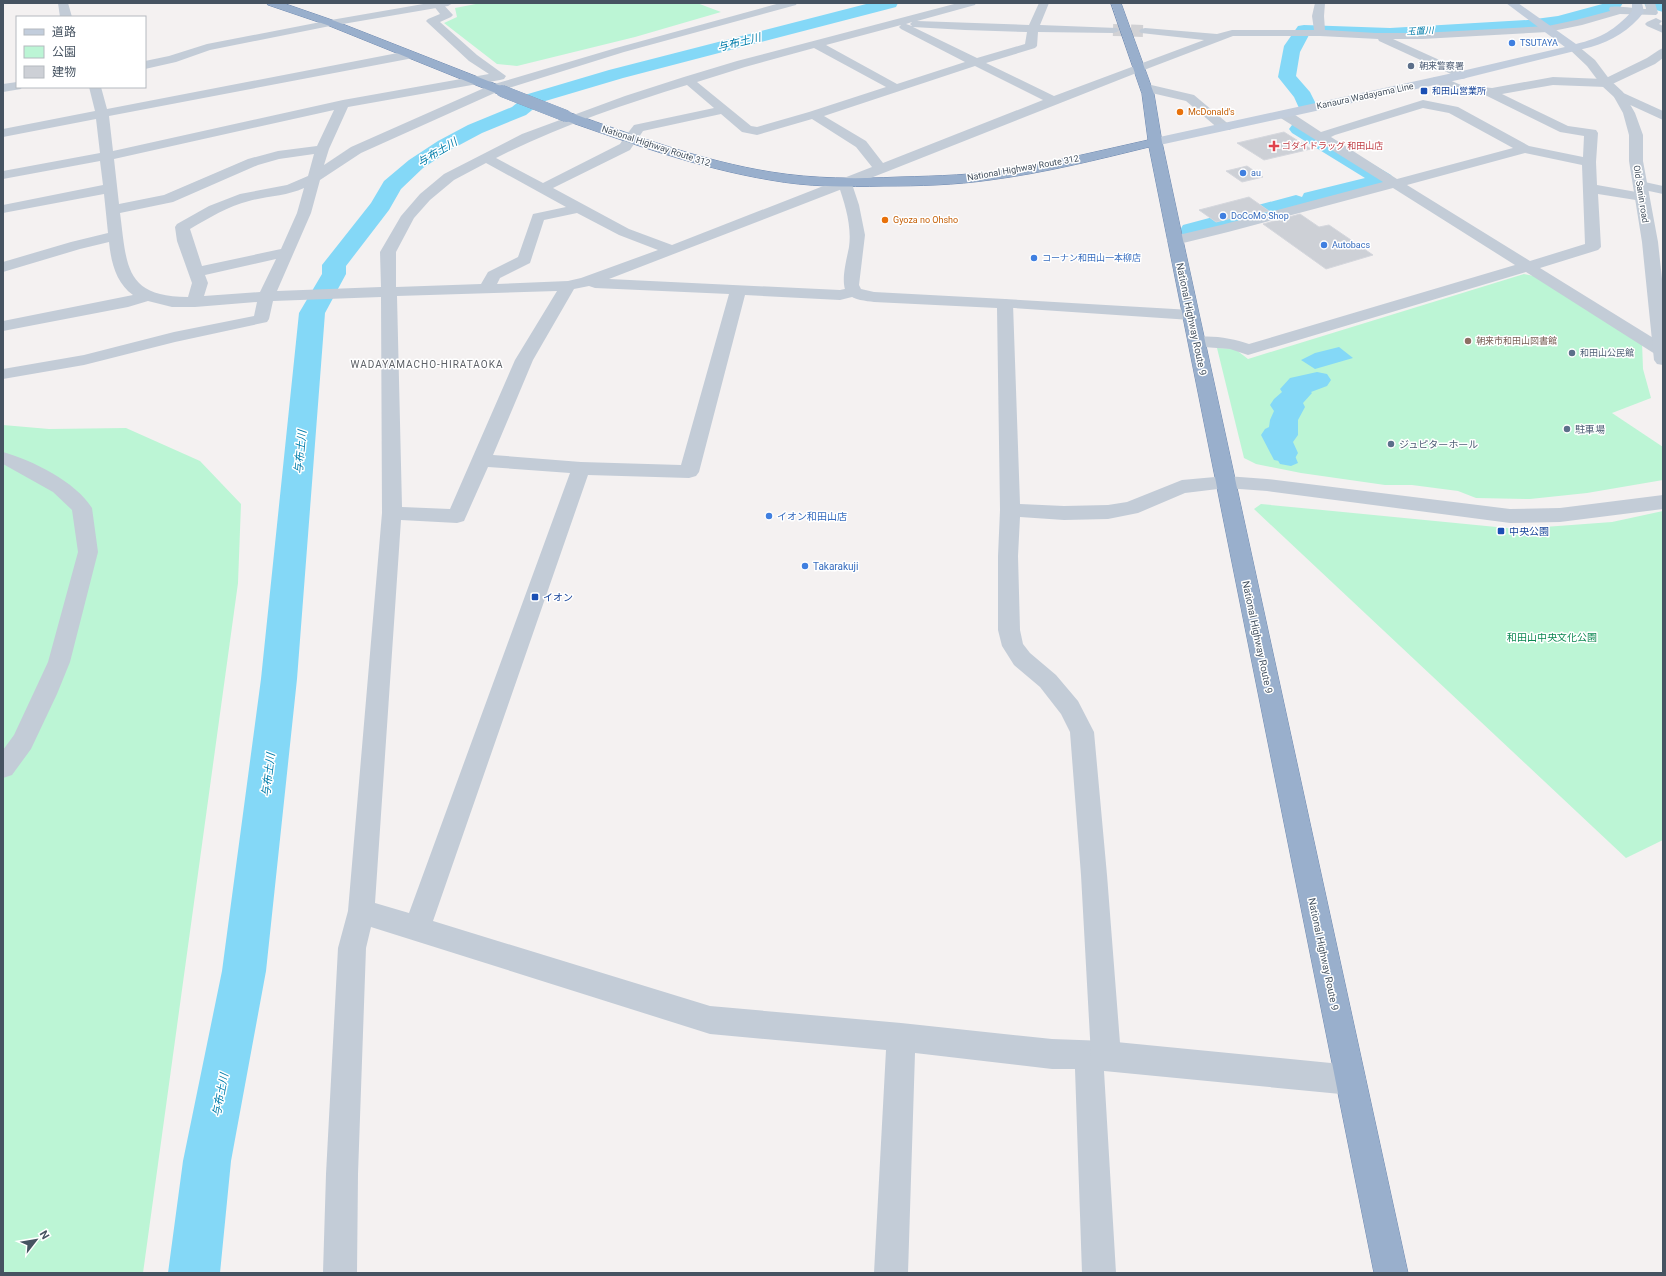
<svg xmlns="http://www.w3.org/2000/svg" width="1666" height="1276" viewBox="0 0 1666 1276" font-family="Roboto,'Noto Sans JP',sans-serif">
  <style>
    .green { fill: #bcf5d5 }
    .water { fill: #84d8f7 }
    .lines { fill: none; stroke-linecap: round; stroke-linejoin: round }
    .river { fill: #84d8f7; fill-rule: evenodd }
    .building { fill: #cdd0d6; stroke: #d5d7dd }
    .minor-tunnel { stroke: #d1d1d4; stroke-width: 12; stroke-dasharray: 12 6; stroke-linecap: butt }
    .trunk-casing { stroke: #6f8ab1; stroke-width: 1 }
    .minor { fill: #c3ccd7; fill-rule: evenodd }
    .tertiary { fill: #c3ccd7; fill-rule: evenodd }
    .secondary { fill: #c2cddc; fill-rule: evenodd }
    .trunk { fill: #99afcc; fill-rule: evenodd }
    .trunk-bridge-casing { stroke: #6f8ab1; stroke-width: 12; stroke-linecap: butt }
    .trunk-bridge { stroke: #99afcc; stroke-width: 12 }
    .shop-dot { fill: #3f7fe0; stroke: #fff; stroke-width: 1.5 }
    .service-dot { fill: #5c6f8a; stroke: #fff; stroke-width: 1.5 }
    .transit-dot { fill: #1a4fb4; stroke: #fff; stroke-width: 1.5 }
    .food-dot { fill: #e8710a; stroke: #fff; stroke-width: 1.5 }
    .health-dot { fill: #e0444e; stroke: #fff; stroke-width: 1.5 }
    .education-dot { fill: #8d6e63; stroke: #fff; stroke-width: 1.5 }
    .labels { text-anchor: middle; stroke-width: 3; stroke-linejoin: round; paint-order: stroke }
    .far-water-label { font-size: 9px; font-style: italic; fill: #027daa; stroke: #fff }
    .far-shop-label { font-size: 9px; fill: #366cbe; stroke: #fff; text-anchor: start }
    .far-service-label { font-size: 9px; fill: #4e5e75; stroke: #fff; text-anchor: start }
    .far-transit-label { font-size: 9px; fill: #164399; stroke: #fff; text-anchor: start }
    .far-street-label { font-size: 9px; fill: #465361; stroke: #fff }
    .far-food-label { font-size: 9px; fill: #c56008; stroke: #fff; text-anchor: start }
    .far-health-label { font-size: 9px; fill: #be3a42; stroke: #fff; text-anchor: start }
    .far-education-label { font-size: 9px; fill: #785e54; stroke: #fff; text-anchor: start }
    .street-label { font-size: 10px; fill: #465361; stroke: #fff }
    .far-quarter-label { font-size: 10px; letter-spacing: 1px; fill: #5d6167; stroke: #fff }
    .service-label { font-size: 10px; fill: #4e5e75; stroke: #fff; text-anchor: start }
    .shop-label { font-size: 10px; fill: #366cbe; stroke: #fff; text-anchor: start }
    .transit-label { font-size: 10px; fill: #164399; stroke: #fff; text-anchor: start }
    .park-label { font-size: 10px; fill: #0c8852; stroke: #fff }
    .water-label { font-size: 11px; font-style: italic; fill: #027daa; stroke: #fff }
  </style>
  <rect width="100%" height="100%" fill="#f4f1f1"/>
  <path class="green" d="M 481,3 L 697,3 L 721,12 L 635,37 L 517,66 L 497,64 L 444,23 L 457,17 L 455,8 Z
    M 1524,274 L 1534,276 L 1642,342 L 1643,369 L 1651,398 L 1612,413 L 1663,447 L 1663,480 L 1587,493 L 1530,499 L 1476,498 L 1458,491 L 1412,485 L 1385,485 L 1301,473 L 1256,464 L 1244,458 L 1217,348 L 1235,349 L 1248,359 Z
    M 3,425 L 49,429 L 126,428 L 200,461 L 241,504 L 238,583 L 143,1273 L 3,1273 Z
    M 1261,504 L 1517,529 L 1612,522 L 1663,511 L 1663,840 L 1626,858 L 1254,509 Z"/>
  <path class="water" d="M 1339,347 L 1353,358 L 1315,369 L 1301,360 L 1315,353 Z
    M 1281,453 L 1288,453 L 1295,456 L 1298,463 L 1291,466 L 1280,464 L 1276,457 Z"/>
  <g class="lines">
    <path class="river" d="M 870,3 L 898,3 L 896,7 L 623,78 L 542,102 L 526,115 L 482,133 L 452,149 L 423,168 L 401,189 L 389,210 L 346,266 L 346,274 L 325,313 L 297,679 L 266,971 L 231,1161 L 220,1273 L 168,1273 L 183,1161 L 222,971 L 261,679 L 299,313 L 322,274 L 322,265 L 371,203 L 384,181 L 409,160 L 438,141 L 468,125 L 512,107 L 528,94 L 609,70 Z
      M 1606,3 L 1623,3 L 1617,12 L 1558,26 L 1528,30 L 1390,38 L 1309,35 L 1300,52 L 1296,76 L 1310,92 L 1316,104 L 1313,108 L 1306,110 L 1299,108 L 1294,97 L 1278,77 L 1284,46 L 1298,26 L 1304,25 L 1390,28 L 1528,20 L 1558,16 Z
      M 1644,3 L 1663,3 L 1663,12 L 1646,7 Z
      M 1299,123 L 1306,125 L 1391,175 L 1394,180 L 1391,185 L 1312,205 L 1306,203 L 1304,207 L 1199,235 L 1191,237 L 1183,235 L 1180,230 L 1183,225 L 1296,195 L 1302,197 L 1304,193 L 1365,178 L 1292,133 L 1289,129 L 1292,125 Z
      M 1317,372 L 1327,374 L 1331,380 L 1327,386 L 1311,392 L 1312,393 L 1303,403 L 1305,407 L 1298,420 L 1298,435 L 1293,442 L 1298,453 L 1294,460 L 1284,462 L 1274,460 L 1261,435 L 1265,429 L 1269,427 L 1270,420 L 1274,411 L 1270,405 L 1274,399 L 1282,392 L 1280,389 L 1290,378 Z"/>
  </g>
  <path class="building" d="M 1284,132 L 1311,149 L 1264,160 L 1237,143 Z
    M 1247,166 L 1263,177 L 1242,182 L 1226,171 Z
    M 1249,197 L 1269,211 L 1251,215 L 1248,214 L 1216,222 L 1199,210 Z
    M 1300,214 L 1319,227 L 1329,225 L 1373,255 L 1326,269 L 1263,224 Z"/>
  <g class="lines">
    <path class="minor-tunnel" d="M 1113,30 L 1145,31"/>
    <g class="trunk-casing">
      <path id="trunk" d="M 267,3 L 283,3 L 335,21 L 506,88 L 508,91 L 506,94 L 498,94 L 327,25 L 268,5 Z
        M 1111,3 L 1121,3 L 1154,94 L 1162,142 L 1183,240 L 1408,1273 L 1374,1273 L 1149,147 C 1096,160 1044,173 990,180 C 955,185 919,186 884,186 C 846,187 808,187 770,180 C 698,168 630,143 561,119 L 560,116 L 561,113 L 571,113 C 636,136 702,161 771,172 C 814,179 857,179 900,177 C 938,176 975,175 1012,169 C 1058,161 1103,150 1148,140 L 1142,94 Z"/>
    </g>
    <path class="minor" d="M 58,3 L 68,3 L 72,17 L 60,17 Z
      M 434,3 L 442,3 L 453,15 L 451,17 L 440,22 L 477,55 L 506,76 L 504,79 L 500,80 L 348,107 L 329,149 L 324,165 L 351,147 L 491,85 L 616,48 L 780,3 L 797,3 L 796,5 L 624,52 L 499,91 L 361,153 L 320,180 L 311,213 L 277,291 L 381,287 L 380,252 L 401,216 L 420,194 L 444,174 L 522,134 L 625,96 L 684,77 L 737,61 L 958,3 L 976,3 L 975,5 L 917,21 L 1029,25 L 1039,3 L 1049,3 L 1040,25 L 1117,28 L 1119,30 L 1117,32 L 1113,33 L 1038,32 L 1037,46 L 1035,48 L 986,63 L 1054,96 L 1204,40 L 1141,33 L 1139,31 L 1141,29 L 1145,28 L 1217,34 L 1232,30 L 1314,30 L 1312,16 L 1315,3 L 1325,3 L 1324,16 L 1325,30 L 1376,33 L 1422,33 L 1548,26 L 1576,20 L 1610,11 L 1609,9 L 1610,7 C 1616,5 1638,9 1646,9 L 1645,3 L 1655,3 L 1658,13 L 1656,15 L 1620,14 L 1582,25 L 1548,32 L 1422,39 L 1393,39 L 1466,72 L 1468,75 L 1466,78 L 1462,79 L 1379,41 L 1378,39 L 1320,36 L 1233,36 L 1144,70 L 886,172 L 609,279 L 840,290 L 854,287 L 860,289 L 862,292 L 860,295 L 840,300 L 745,295 L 699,472 L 696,476 L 689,478 L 588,475 L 433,921 L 710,1006 L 901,1023 L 1052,1039 L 1106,1041 L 1351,1065 L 1362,1069 L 1366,1080 L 1362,1091 L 1351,1095 L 1104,1071 L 1116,1273 L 1082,1273 L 1075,1069 L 1052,1069 L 915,1053 L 908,1273 L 874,1273 L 886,1050 L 710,1034 L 371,927 L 366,948 L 358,1174 L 357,1273 L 323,1273 L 326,1174 L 338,948 L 348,911 L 382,513 L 381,297 L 273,301 L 269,319 L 267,322 L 175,342 L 84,365 L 3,379 L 3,369 L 84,355 L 174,332 L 254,316 L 257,302 L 195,307 L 172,307 L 148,301 L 128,307 L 3,331 L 3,321 L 133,295 C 116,283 111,262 109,242 L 80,249 L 3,272 L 3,262 L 71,242 L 108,233 L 104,194 L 3,213 L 3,205 L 103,185 L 100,161 L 3,179 L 3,171 L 100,153 L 96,119 L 3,137 L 3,129 L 95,111 L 89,87 L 101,87 L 107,109 L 408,51 L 412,52 L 414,55 L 412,58 L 408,59 L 109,116 L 113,151 L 343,100 L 489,74 L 469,61 L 428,23 L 426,21 L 428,19 L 440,14 L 433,5 ZM 912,22 L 910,24 L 912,26 L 906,24 ZM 901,25 L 899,27 L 901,29 L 965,62 L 897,84 L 826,45 ZM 913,27 L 965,30 L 1027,32 L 1025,44 L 977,58 ZM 814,48 L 886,87 L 809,112 L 757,127 L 751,126 L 697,82 L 745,67 ZM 975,66 L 1043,100 L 883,163 L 866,141 L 824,116 ZM 687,85 L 714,108 L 634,125 L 627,134 L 629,137 L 639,137 L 643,131 L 721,114 L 742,132 L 757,135 L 812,119 L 856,147 L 872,167 L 672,245 L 629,229 L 553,188 L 630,150 L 634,144 L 632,141 L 622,141 L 620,144 L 543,183 L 496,158 C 557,127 622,105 687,85 ZM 334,110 L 317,146 L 278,151 L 248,159 L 164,195 L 119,204 L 114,159 ZM 314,154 L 308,176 L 287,185 L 240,194 L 209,206 L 177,224 L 175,227 L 177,241 L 192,283 L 188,297 C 124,297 127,265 120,213 L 173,202 L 258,165 L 279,159 ZM 486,163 L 566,207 L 533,214 L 518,257 L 488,272 L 481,284 L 396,287 L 396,252 L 414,218 L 430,200 L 454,180 ZM 304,188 L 297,213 L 281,249 L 202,266 L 190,229 C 209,218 228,206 249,201 C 267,196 287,196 304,188 ZM 577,213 L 619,235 L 658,250 L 581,278 L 568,281 L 497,284 L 500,278 L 530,263 L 544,220 ZM 276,259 L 260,292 L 204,296 L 208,283 L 205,275 ZM 589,286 L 595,288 L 729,294 L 681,465 L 581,462 L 493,455 L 533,360 L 574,289 ZM 557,291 L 515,360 L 450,509 L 402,507 L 397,296 ZM 488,467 L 570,473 L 409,913 L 375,903 L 401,520 L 457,523 L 464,521 Z
      M 1656,18 L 1662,21 L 1659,24 L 1663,26 L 1663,33 L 1647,26 L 1645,24 L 1647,22 Z
      M 331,20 L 337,23 L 335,25 L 210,50 L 176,62 L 145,69 L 145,61 L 169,56 L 207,44 Z
      M 1663,48 L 1663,58 L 1655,64 L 1606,87 L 1553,85 L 1502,94 L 1568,126 L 1596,130 L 1598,133 L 1596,162 L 1597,185 L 1642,193 L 1647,194 L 1649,197 L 1647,200 L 1642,201 L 1598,194 L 1601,247 L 1598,250 L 1540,268 L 1663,344 L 1663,355 L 1655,354 L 1526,272 L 1248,355 L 1230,349 L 1191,346 L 1189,342 L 1191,338 C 1209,334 1232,338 1249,344 L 1515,265 L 1393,188 L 1228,232 L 1175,245 L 1170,243 L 1167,240 L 1170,237 L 1221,225 L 1383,182 L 1279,117 L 1278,114 L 1279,111 L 1289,111 L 1321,132 L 1423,100 L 1458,107 L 1529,146 L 1583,157 L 1584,136 L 1560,132 L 1485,95 L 1459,93 L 1434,83 L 1432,80 L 1434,77 L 1442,77 L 1461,85 L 1492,88 L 1553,77 L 1604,79 L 1647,58 L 1659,50 ZM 1423,108 L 1449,113 L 1513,148 L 1397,179 L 1331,137 L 1335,135 ZM 1525,153 L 1582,165 L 1585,244 L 1530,261 L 1407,185 Z
      M 17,82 L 17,87 L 22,87 L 21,89 L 3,92 L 3,84 Z
      M 1147,84 L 1194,95 L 1232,127 L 1230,130 L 1220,130 L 1186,101 L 1143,91 L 1141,88 L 1143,85 Z
      M 1619,91 L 1663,111 L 1663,120 L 1615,98 L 1613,95 L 1615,92 Z
      M 1640,181 L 1663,186 L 1663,194 L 1635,188 L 1633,185 L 1635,182 Z
      M 1005,299 L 1191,310 L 1197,312 L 1199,315 L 1197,318 L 1191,320 L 999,307 L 997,304 L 999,301 Z
      M 3,452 C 32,460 76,482 92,508 L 98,552 L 70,662 L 57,694 L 31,749 L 12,775 L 3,778 L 3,750 L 14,735 L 48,662 L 78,552 L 72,510 L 53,492 L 3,464 Z"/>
    <path class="tertiary" d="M 429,3 L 453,3 L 448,6 L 331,26 L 325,23 L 331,20 Z
      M 1574,44 L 1578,46 L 1595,60 L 1610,80 L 1623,92 L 1635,113 L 1643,135 L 1643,161 L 1658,242 L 1663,288 L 1663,365 L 1657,364 L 1654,360 L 1642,242 L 1629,161 L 1629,135 L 1623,113 L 1614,97 L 1602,86 L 1587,66 L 1568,48 L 1570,46 Z
      M 845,180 L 850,181 L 852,184 L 859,205 L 865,235 L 859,285 L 861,289 L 874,292 L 1005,299 L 1011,301 L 1013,304 L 1020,504 L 1064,506 L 1108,505 L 1127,502 L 1182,480 L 1226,476 L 1267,479 L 1510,509 L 1560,508 L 1663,495 L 1663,509 L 1560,522 L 1510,523 L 1267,491 L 1226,488 L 1185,493 L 1138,513 L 1108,519 L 1064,520 L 1020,517 L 1018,556 L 1020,630 L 1023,644 L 1030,653 L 1056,675 L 1078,701 L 1094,732 L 1107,875 L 1121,1056 L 1116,1066 L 1106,1071 L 1096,1066 L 1091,1056 L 1081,875 L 1070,732 L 1061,714 L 1040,687 L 1014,665 L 1002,646 L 998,630 L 998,556 L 1000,510 L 997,308 L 874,302 C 866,301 854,300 848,294 C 839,286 847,258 849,247 C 852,226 845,204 838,184 L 840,181 Z"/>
    <path class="secondary" d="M 1506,3 L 1518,3 L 1576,44 C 1601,38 1615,30 1632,11 L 1632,3 L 1642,3 L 1644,12 C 1630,30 1612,41 1591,47 L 1462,79 L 1155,146 L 1150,145 L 1148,142 L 1150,139 L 1155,138 L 1462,71 L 1565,47 Z"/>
    <use href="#trunk" class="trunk"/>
    <g class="trunk-bridge-casing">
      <path id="trunk-bridge" d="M 502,91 L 566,116"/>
    </g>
    <use href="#trunk-bridge" class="trunk-bridge"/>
  </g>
  <g class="shop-dot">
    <circle cx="1512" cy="43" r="4"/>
    <circle cx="1243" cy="173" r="4"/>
    <circle cx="1223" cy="216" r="4"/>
    <circle cx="1324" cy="245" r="4"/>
    <circle cx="1034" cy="258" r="4"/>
    <circle cx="769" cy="516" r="4"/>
    <circle cx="805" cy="566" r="4"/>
  </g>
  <g class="service-dot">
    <circle cx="1411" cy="66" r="4"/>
    <circle cx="1572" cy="353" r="4"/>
    <circle cx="1567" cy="429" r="4"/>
    <circle cx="1391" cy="444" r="4"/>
  </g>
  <g class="transit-dot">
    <rect x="1420" y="87" width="8" height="8" rx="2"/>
    <rect x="1497" y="527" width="8" height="8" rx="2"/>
    <rect x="531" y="593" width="8" height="8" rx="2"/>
  </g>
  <g class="food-dot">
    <circle cx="1180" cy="112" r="4"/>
    <circle cx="885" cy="220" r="4"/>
  </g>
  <path class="health-dot" d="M1272 140h4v4h4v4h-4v4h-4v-4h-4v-4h4z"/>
  <circle class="education-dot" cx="1468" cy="341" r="4"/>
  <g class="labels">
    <g class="far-water-label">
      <text transform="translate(1420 31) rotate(-3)" y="3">玉置川</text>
    </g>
    <g class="far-shop-label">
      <text x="1520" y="46">TSUTAYA</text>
      <text x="1251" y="176">au</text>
      <text x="1231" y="219">DoCoMo Shop</text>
      <text x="1332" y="248">Autobacs</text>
      <text x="1042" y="261">コーナン和田山一本柳店</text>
    </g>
    <g class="far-service-label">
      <text x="1419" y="69">朝来警察署</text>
      <text x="1580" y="356">和田山公民館</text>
    </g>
    <g class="far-transit-label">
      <text x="1432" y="94">和田山営業所</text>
    </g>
    <g class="far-street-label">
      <text transform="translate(1365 96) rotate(-12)" y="3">Kanaura Wadayama Line</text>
      <text transform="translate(656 146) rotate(18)" y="3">National Highway Route 312</text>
      <text transform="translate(1023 168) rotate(-10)" y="3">National Highway Route 312</text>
      <text transform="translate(1641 194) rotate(81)" y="3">Old Sanin road</text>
    </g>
    <g class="far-food-label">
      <text x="1188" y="115">McDonald's</text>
      <text x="893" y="223">Gyoza no Ohsho</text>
    </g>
    <g class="far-health-label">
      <text x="1282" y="149">ゴダイドラッグ 和田山店</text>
    </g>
    <g class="far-education-label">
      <text x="1476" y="344">朝来市和田山図書館</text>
    </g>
    <g class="street-label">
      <text transform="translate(1192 319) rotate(78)" y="4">National Highway Route 9</text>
      <text transform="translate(1258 637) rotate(78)" y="4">National Highway Route 9</text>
      <text transform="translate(1324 954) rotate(78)" y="4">National Highway Route 9</text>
    </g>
    <g class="far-quarter-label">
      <text x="427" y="368">WADAYAMACHO-HIRATAOKA</text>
    </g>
    <g class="service-label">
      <text x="1575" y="433">駐車場</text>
      <text x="1399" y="448">ジュピターホール</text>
    </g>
    <g class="shop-label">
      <text x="777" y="520">イオン和田山店</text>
      <text x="813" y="570">Takarakuji</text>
    </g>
    <g class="transit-label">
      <text x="1509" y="535">中央公園</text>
      <text x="543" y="601">イオン</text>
    </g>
    <g class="park-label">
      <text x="1552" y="641">和田山中央文化公園</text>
    </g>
    <g class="water-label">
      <text transform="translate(739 42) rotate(-14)" y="4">与布土川</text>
      <text transform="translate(437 152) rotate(-31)" y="4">与布土川</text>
      <text transform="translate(300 452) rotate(-85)" y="4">与布土川</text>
      <text transform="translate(268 775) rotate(-83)" y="4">与布土川</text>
      <text transform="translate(220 1095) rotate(-79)" y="4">与布土川</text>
    </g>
  </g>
  <rect width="1666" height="1276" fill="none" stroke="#465361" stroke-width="8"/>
  <rect x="16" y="16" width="130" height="72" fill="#ffffff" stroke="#b5bac0"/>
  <rect x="24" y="29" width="20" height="6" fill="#c2cddc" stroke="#b5bac0"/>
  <text x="52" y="36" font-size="12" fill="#465361">道路</text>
  <rect x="24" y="46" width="20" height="12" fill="#bcf5d5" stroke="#b5bac0"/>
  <text x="52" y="56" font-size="12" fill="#465361">公園</text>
  <rect x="24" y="66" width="20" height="12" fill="#cdd0d6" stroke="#b5bac0"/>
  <text x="52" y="76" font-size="12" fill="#465361">建物</text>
  <g transform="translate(36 1240) rotate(59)" stroke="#ffffff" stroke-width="3" paint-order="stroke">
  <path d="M0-3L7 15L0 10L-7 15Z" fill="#465361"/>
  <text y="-6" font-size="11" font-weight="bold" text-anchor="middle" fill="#465361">N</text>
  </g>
</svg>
